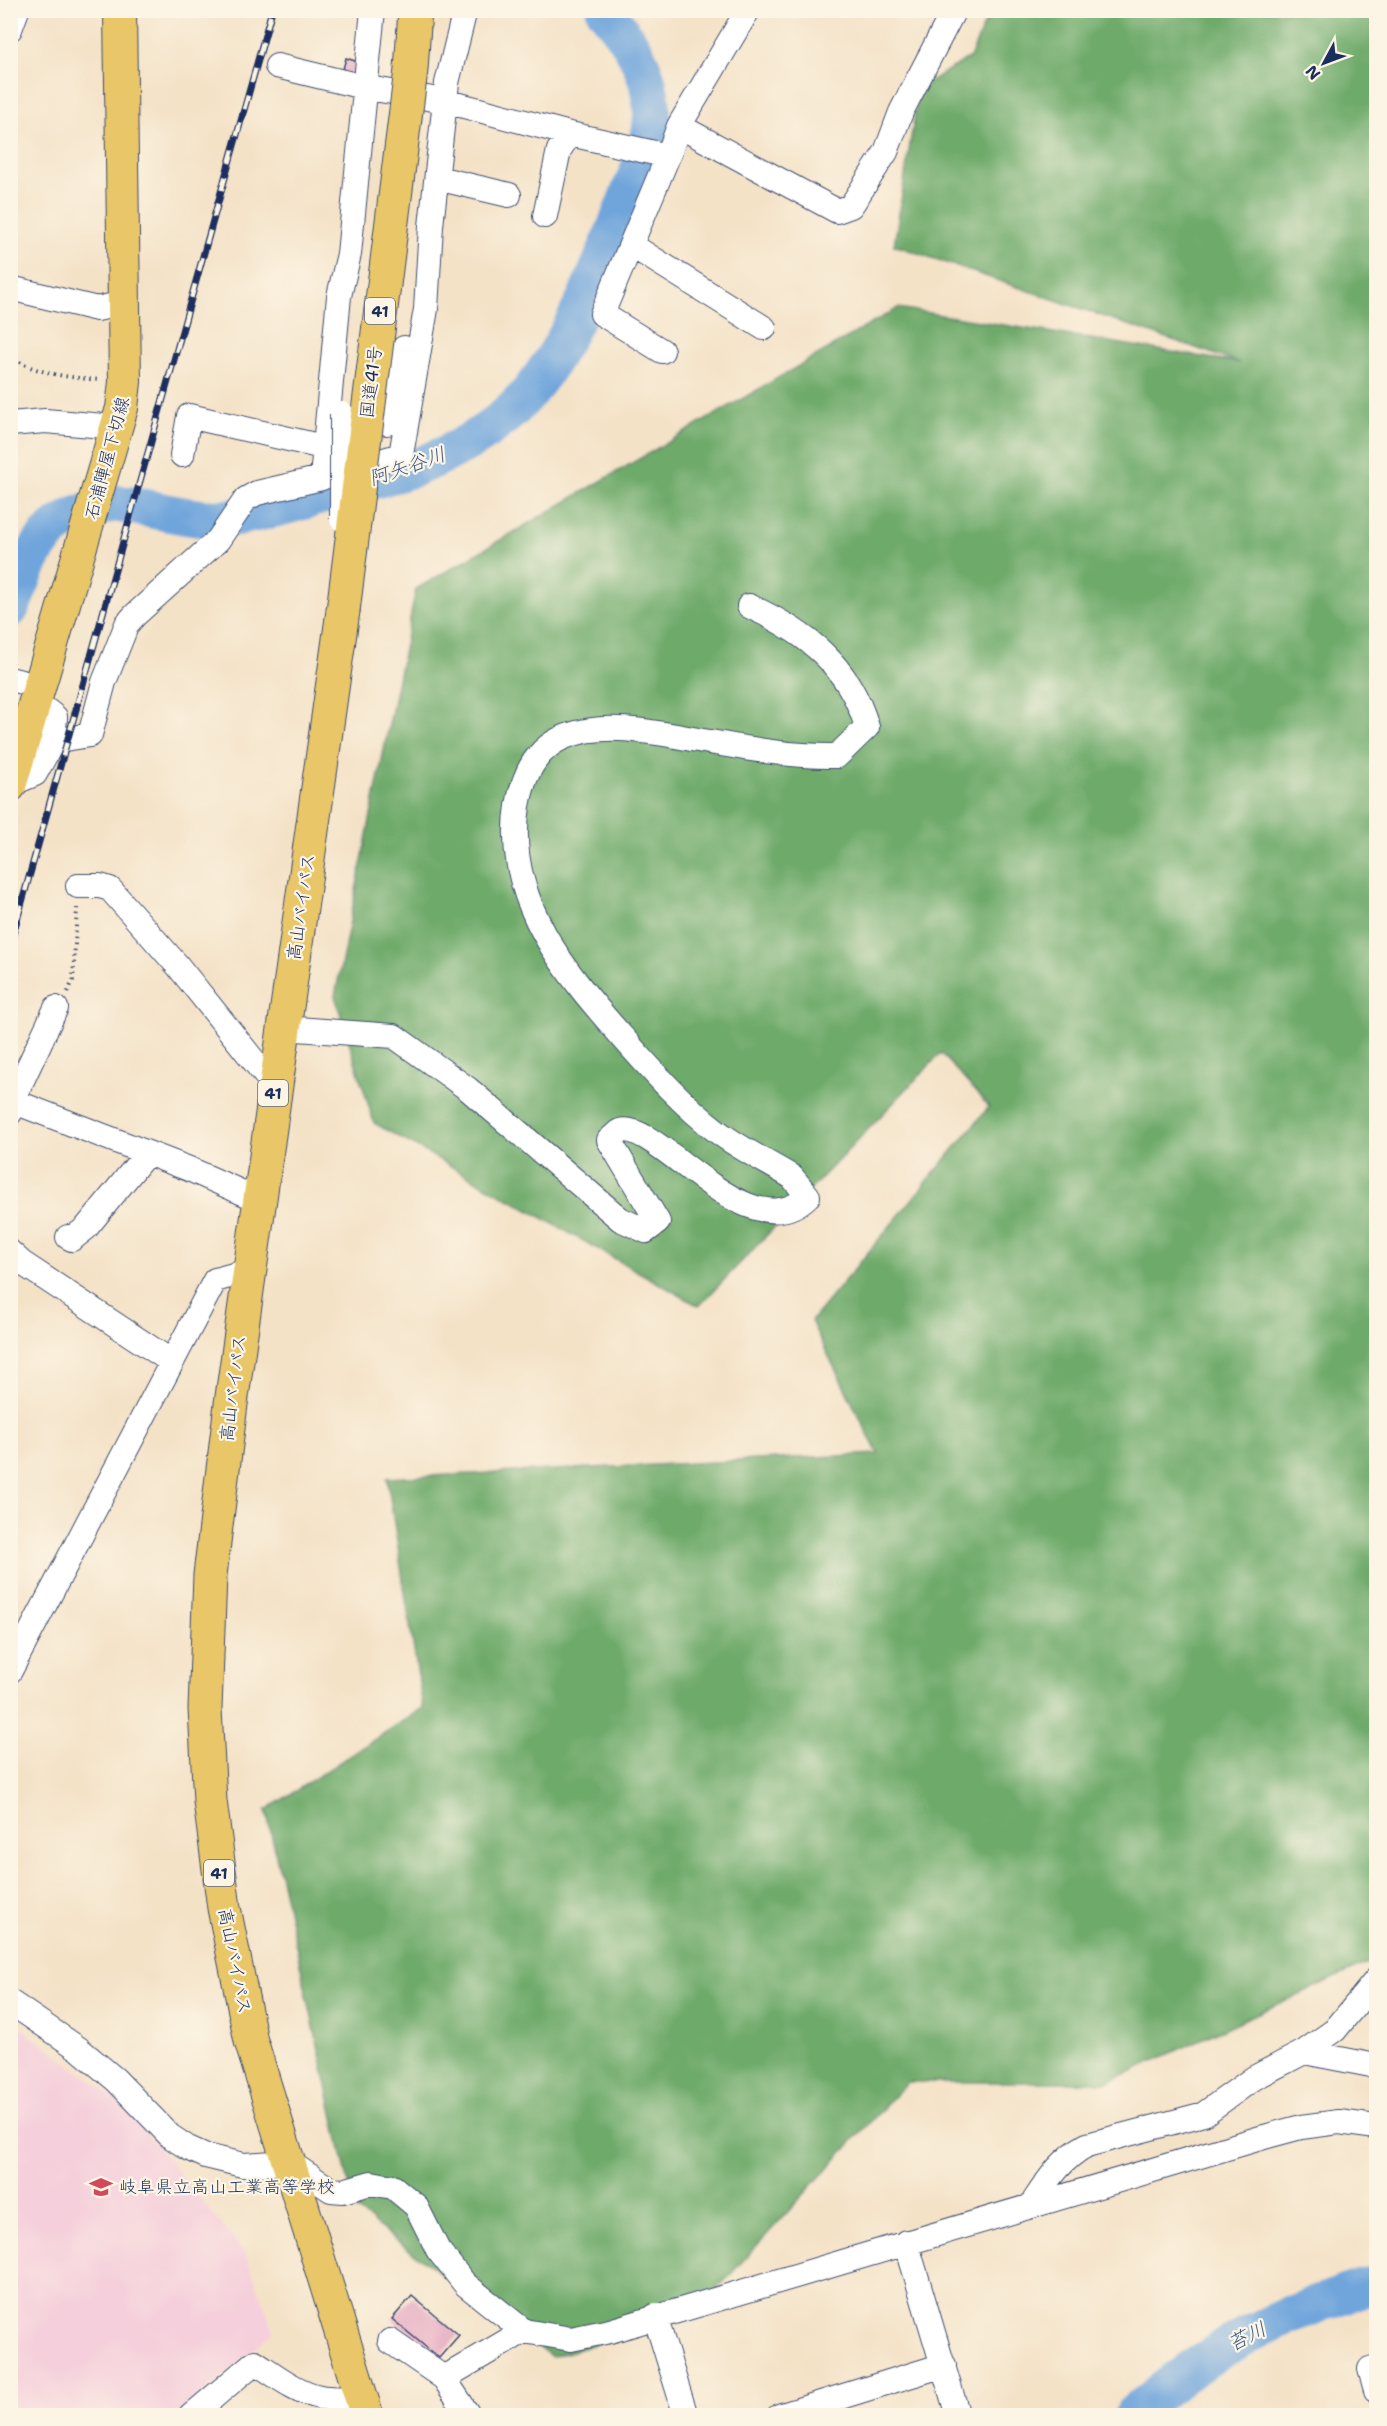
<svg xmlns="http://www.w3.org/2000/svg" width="1387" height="2426" viewBox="0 0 1387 2426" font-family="'Shantell Sans','Klee One',sans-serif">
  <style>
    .built { fill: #f5cfdb }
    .forest { fill: #6eaa6b; stroke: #446c64; stroke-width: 1.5 }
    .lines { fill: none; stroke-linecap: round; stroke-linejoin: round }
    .river { stroke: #6fa5dc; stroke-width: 38 }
    .building { fill: #e096b9 }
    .minor-casing { stroke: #3c4a6e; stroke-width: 26 }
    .major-casing { stroke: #3c4a6e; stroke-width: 34 }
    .highway-casing { stroke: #3c4a6e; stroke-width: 35 }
    .path { stroke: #3c4a6e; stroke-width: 4; stroke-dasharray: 1.5 4.5; stroke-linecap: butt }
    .minor { stroke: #fff; stroke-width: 24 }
    .major { stroke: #e9c769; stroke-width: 32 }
    .highway { stroke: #e9c769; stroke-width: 33 }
    .rail-casing { stroke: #1b2f5e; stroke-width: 7 }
    .rail { stroke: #fcf5e5; stroke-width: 4.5; stroke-dasharray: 14; stroke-linecap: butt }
    .minor-bridge-casing { stroke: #3c4a6e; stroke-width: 26; stroke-linecap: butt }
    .highway-bridge-casing { stroke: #3c4a6e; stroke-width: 35; stroke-linecap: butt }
    .minor-bridge { stroke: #fff; stroke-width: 24 }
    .highway-bridge { stroke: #e9c769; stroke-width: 33 }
    .labels { text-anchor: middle; stroke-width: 4.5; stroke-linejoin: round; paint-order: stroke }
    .shield { fill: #fcf5e5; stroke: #5e6a86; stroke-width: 1.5 }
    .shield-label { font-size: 16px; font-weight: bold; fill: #1b2f5e }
    .street-label { font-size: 18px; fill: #1b2f5e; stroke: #fcf5e5 }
    .poi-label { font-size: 18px; fill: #1b2f5e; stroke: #fcf5e5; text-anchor: start }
    .water-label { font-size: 20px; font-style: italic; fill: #38588a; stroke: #fcf5e5 }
  </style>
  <rect width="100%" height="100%" fill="#fcf5e5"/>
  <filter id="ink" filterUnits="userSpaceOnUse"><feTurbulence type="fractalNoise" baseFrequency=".0167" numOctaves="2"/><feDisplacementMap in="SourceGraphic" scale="12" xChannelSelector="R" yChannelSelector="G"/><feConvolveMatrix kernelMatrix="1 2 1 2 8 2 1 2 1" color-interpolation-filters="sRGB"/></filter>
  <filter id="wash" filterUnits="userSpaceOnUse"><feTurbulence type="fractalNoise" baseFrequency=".008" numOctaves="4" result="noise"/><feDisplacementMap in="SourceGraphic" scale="24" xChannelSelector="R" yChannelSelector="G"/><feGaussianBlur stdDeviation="1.35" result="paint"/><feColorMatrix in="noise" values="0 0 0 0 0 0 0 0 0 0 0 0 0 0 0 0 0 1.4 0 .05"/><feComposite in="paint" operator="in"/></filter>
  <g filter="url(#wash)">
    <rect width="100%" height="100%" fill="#f4e2c7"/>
    <path class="built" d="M 10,2020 L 107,2092 L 136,2120 L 246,2255 L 274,2331 L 181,2415 L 11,2415 Z"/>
    <path class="forest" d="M 990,11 L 1376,11 L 1376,1959 L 1108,2082 L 907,2082 L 694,2314 L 552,2357 L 354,2208 L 266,1810 L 423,1708 L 387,1478 L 878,1454 L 811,1321 L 989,1107 L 941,1053 L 699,1306 L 374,1123 L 335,996 L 416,589 L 898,308 L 1240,363 L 894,245 L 919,88 L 970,57 Z"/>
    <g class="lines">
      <path class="river" d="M 10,609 C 31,562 36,527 89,511 C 98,509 110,502 119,504 C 158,508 197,524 236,517 C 296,506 354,485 412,469 C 454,452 495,431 526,396 C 572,342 603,260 629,194 C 639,169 653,139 652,111 C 650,70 631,42 605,10
        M 1132,2416 C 1208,2348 1280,2314 1376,2284"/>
    </g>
    <g id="blocks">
      <path class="building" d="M 346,58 L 364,64 L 360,78 L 342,73 Z
        M 412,2296 L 459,2335 L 439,2358 L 392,2319 Z"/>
    </g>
  </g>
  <g filter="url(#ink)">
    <use href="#blocks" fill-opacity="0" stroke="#3c4a6e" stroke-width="1.5"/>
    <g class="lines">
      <g class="minor-casing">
        <path id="minor" d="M 10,29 L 17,10
          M 277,66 L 368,88 L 445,101 L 570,134 L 668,156 L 679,126 L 748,10
          M 679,126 L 837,211 L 851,206 L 886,152 L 901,112 L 954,10
          M 437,178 L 509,195
          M 545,216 L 559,150 L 570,134
          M 631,245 L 764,328
          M 10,288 L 97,309 L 124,303
          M 662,351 L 602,314 L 668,156
          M 387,423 L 404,348
          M 10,424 L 45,421 L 116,427
          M 182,455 L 189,416 L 323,447
          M 346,471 L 401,455 L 426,309 L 431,226 L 447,83 L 465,10
          M 10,679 L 41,687
          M 53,741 L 90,735 L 104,682 L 127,624 L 135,615 L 218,540 L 246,499 L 257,493 L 322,478 L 339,296 L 349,254 L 373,10
          M 11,784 L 35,774 L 53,741 L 55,717 L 36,702
          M 78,886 L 100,886 L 110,889 L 178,966 L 274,1086
          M 283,1028 L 394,1036 L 468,1089 L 620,1219 L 646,1231 L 658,1222 L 609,1140 C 612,1138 616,1133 620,1131 C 657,1119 748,1254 808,1196 L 792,1177 C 767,1162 741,1149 718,1132 C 683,1105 654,1073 625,1040 C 567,975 503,899 518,806 C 523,776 536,747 567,736 C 607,721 658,733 698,740 C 744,748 790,757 837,756 L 867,727 C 849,665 806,632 749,606
          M 15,1102 L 189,1169 L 259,1200
          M 10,1113 L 19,1087 L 56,1008
          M 68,1237 L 72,1239 L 86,1228 L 147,1153
          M 10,1252 L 22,1263 L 172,1362
          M 10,1671 L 215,1280 L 248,1271
          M 10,2002 L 79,2049 L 116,2080 L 170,2136 L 188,2148 L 206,2156 L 243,2165 L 289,2162 L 331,2190 L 343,2191 L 371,2183 L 393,2187 L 416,2206 L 438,2250 L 465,2284 L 524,2331 L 571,2339 L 610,2331 L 1264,2137 L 1301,2127 L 1339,2122 L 1376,2127
          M 1304,2052 L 1376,2066
          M 1032,2204 C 1048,2180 1061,2159 1087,2145 L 1204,2114 L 1254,2078 L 1304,2052 L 1335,2030 L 1376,1980
          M 906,2242 L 958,2416
          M 655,2316 L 686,2416
          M 390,2341 L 444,2378 L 469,2416
          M 1376,2367 L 1370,2369 L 1376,2390
          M 444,2378 L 524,2331
          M 191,2416 L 255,2362 C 275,2375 296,2392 320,2397 C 333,2400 348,2397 362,2399
          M 779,2416 L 944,2365"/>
      </g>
      <g class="major-casing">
        <path id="major" d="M 10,786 L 122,408 L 125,382 L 120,10"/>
      </g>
      <g class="highway-casing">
        <path id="highway" d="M 343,611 L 231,1404 L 210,1575 L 205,1709 L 210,1801 L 224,1908 L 251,2041 L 367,2416"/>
      </g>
      <path class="path" d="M 10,355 C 32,374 73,378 101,380
        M 68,992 L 73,980 L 77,908"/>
      <use href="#minor" class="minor"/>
      <use href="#major" class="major"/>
      <use href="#highway" class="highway"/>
      <g class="rail-casing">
        <path id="rail" d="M 10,945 L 272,10"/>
      </g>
      <use href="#rail" class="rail"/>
      <g class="minor-bridge-casing">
        <path id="minor-bridge" d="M 342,414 L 342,519"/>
      </g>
      <g class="highway-bridge-casing">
        <path id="highway-bridge" d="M 343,611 L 411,70 L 415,10"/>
      </g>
      <use href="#minor-bridge" class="minor-bridge"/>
      <use href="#highway-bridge" class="highway-bridge"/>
    </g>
  </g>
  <defs>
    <g id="school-bare" transform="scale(1.8)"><path d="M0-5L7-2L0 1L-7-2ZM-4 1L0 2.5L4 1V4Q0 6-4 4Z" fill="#d1495b" stroke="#fcf5e5" stroke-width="2.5" paint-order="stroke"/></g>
  </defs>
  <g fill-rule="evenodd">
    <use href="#school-bare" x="101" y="2187"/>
  </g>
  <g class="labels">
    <g class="shield">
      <rect x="365" y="298" width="30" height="26" rx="4.5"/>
      <rect x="258" y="1080" width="30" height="26" rx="4.5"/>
      <rect x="204" y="1860" width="30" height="26" rx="4.5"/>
    </g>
    <g class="shield-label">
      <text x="380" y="317">41</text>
      <text x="273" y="1099">41</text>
      <text x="219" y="1879">41</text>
    </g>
    <g class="street-label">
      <text transform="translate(371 382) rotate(-83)" y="6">国道41号</text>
      <text transform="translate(107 458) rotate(-75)" y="6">石浦陣屋下切線</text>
      <text transform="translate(301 907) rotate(-82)" y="6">高山バイパス</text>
      <text transform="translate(233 1388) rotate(-83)" y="6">高山バイパス</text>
      <text transform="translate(235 1961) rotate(79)" y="6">高山バイパス</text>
    </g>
    <g class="poi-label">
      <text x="119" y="2193">岐阜県立高山工業高等学校</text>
    </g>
    <g class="water-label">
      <text transform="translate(407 466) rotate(-19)" y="7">阿矢谷川</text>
      <text transform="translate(1247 2336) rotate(-26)" y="7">苔川</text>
    </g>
  </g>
  <rect width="1387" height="2426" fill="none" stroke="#fcf5e5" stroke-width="36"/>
  <g transform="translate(1324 63) rotate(229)" stroke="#fcf5e5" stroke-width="4.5" paint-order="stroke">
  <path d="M0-4.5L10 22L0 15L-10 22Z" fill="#1b2f5e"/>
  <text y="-9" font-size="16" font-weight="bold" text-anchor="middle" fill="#1b2f5e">N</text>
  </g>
</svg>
